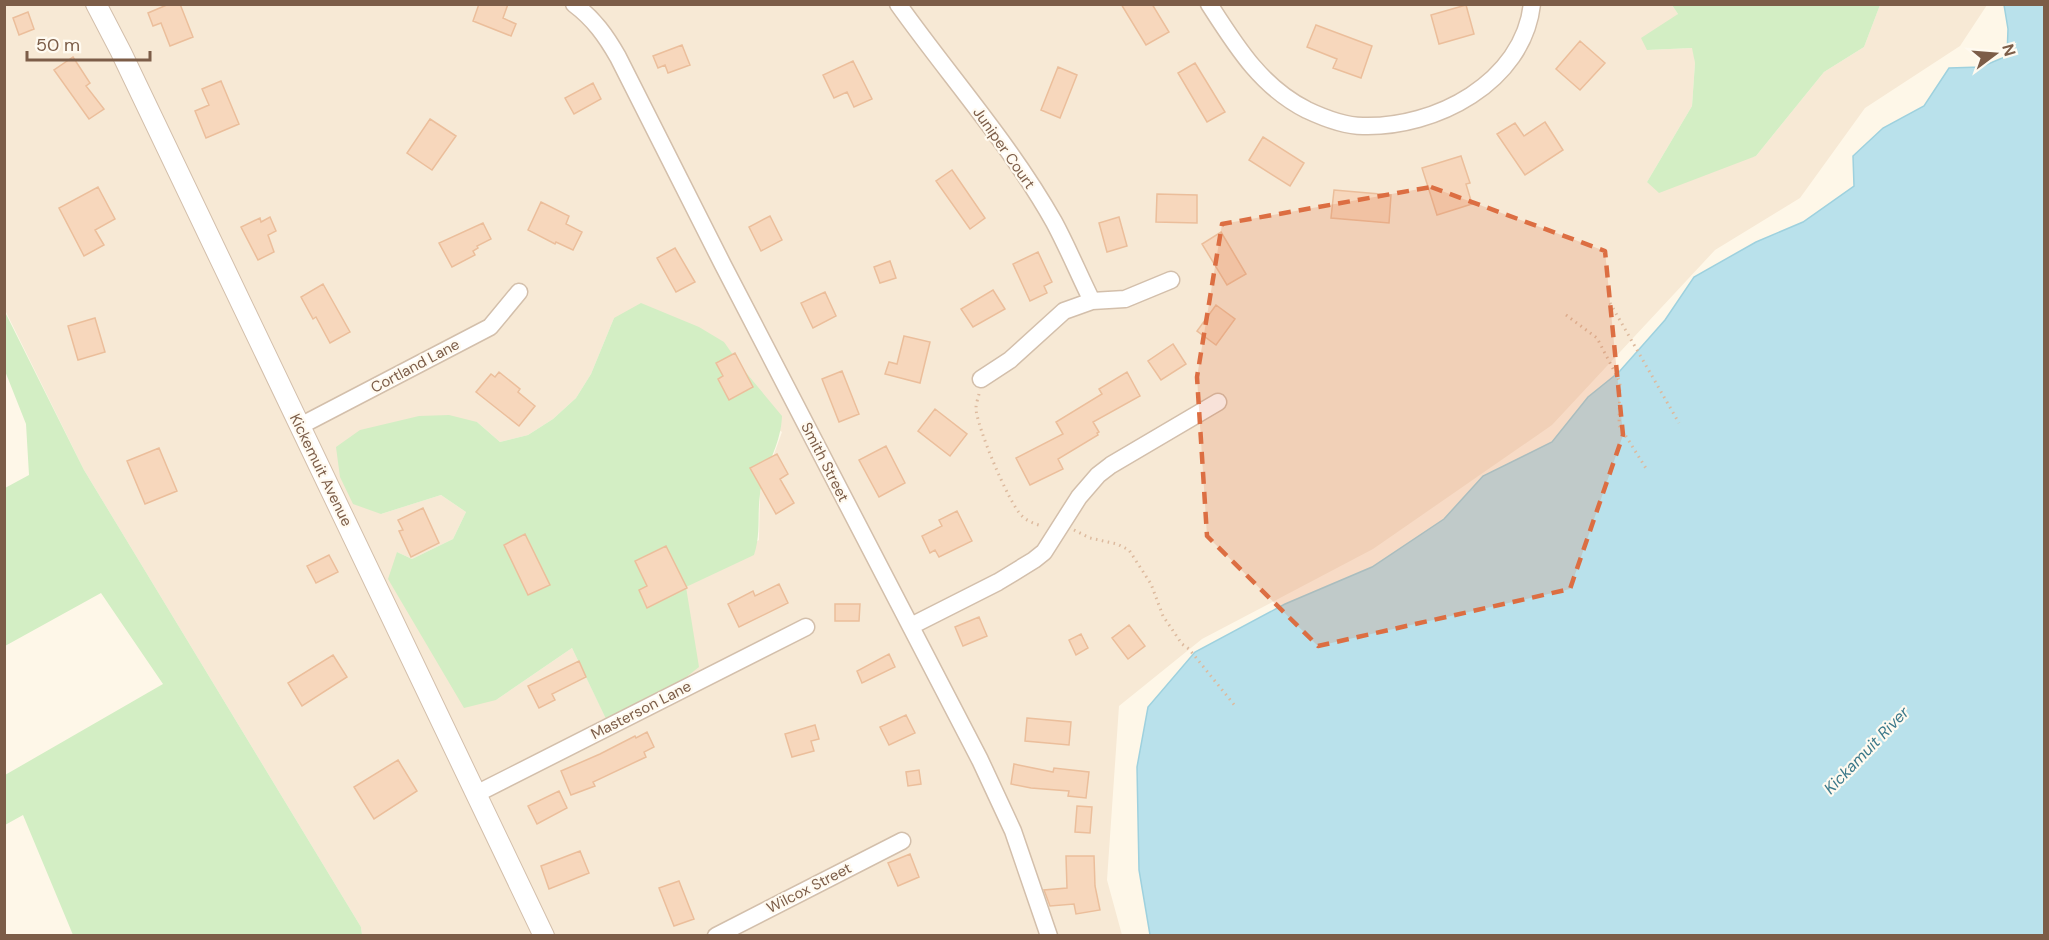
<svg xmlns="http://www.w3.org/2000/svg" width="2049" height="940" viewBox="0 0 2049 940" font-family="'DM Sans',sans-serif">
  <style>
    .residential { fill: #f7e9d5; fill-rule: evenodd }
    .green { fill: #d3eec4 }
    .water { fill: #b9e1eb; stroke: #9ed1de; stroke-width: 1.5 }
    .building { fill: #f7d7bc; stroke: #ebbe9b; stroke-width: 1.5 }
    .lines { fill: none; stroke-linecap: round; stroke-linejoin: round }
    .minor-casing { stroke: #d3bfab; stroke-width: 19 }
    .tertiary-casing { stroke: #d3bfab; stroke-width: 22 }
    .path { stroke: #ddba9e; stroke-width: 3; stroke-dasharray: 1.5 4.5; stroke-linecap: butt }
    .minor { stroke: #fff; stroke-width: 16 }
    .tertiary { stroke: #fff; stroke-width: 20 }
    .marked { fill: #dc6e42; fill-opacity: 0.2; stroke: #dc6e42; stroke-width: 4.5; stroke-dasharray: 12 8; stroke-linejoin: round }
    .labels { text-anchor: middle; stroke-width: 4.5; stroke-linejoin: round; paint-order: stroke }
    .street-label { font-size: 15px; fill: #7c5d48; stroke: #fffaf0 }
    .water-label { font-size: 16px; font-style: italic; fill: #3c798a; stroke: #fffaf0 }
  </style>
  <rect width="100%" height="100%" fill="#fef7e8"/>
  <path class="residential" d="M 5,5 L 1672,5 L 1678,14 L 1648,50 L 1693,48 L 1695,63 L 1692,106 L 1647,182 L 1756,156 L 1824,72 L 1864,47 L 1880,5 L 1987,5 L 1960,46 L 1865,108 L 1800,198 L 1715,250 L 1552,425 L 1373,549 L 1202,639 L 1119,706 L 1107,880 L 1122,935 L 362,935 L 361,927 L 84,470 L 5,310 ZM 614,318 L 782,432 L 760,493 L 759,540 L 685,587 L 608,722 L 572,648 L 496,700 L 397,552 L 412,559 L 453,539 L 466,512 L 441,495 L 381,514 L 477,422 L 500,442 L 528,435 L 553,419 L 576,398 L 591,374 Z"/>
  <path class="green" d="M 1672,5 L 1880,5 L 1864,47 L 1824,72 L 1756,156 L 1659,193 L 1647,182 L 1692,106 L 1695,63 L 1692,48 L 1647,50 L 1641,38 L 1678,14 Z
    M 641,303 L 699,327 L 724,342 L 743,369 L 782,416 C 781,446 764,467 760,494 C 757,515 761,534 754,555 L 686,587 L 699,667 L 670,690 L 608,723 L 572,648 L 496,700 L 464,708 L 388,579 L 397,552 L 412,559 L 453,539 L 466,512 L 441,495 L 381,514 L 353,504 L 340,477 L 336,447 L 360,430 L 419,416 L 449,415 L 477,422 L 500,442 L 528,435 L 553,419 L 576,398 L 591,374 L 614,318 Z
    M 4,310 L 84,470 L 361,927 L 362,935 L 73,935 L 23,815 L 5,825 L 5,775 L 163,684 L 101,593 L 5,646 L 5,488 L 29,475 L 26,424 L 5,371 Z"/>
  <path class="water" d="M 2004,5 L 2044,5 L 2044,935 L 1150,935 L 1139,870 L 1137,767 L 1148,707 L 1195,652 L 1285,604 L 1372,567 L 1444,519 L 1483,476 L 1552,442 L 1588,397 L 1619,372 L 1665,320 L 1694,277 L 1756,242 L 1803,222 L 1854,186 L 1853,156 L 1883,128 L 1924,106 L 1949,68 L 1981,67 L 2007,56 L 2008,29 Z"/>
  <path class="building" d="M 169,4 L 180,4 L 193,37 L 170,46 L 161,23 L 153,26 L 148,13 Z
    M 479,4 L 508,4 L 503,18 L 516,24 L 511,36 L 473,21 Z
    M 1121,4 L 1152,4 L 1169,32 L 1146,45 Z
    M 1466,5 L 1474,34 L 1439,44 L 1431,15 Z
    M 28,12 L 34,29 L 19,35 L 13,18 Z
    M 1316,25 L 1372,46 L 1361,78 L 1333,68 L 1337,59 L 1307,47 Z
    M 1580,41 L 1605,63 L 1580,90 L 1556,69 Z
    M 682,45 L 690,65 L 668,73 L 665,65 L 658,68 L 653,56 Z
    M 73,57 L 90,83 L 86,86 L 104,109 L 89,119 L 54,70 Z
    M 853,61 L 872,99 L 854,107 L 847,92 L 834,98 L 823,75 Z
    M 1195,63 L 1225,112 L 1207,122 L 1178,73 Z
    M 1058,67 L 1077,75 L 1060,118 L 1041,110 Z
    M 221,81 L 239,124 L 206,138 L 195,111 L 209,105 L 202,89 Z
    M 593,83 L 601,99 L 574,114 L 565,98 Z
    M 430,119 L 456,136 L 432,170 L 407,153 Z
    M 1545,122 L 1563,150 L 1525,175 L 1497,134 L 1515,123 L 1524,136 Z
    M 1263,137 L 1304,163 L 1290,186 L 1249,160 Z
    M 1461,156 L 1470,183 L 1466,184 L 1472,204 L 1437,215 L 1422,168 Z
    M 952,170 L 985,218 L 970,229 L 936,181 Z
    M 98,187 L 115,219 L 95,230 L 104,245 L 84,256 L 59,208 Z
    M 1334,190 L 1391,195 L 1389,223 L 1331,218 Z
    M 1157,194 L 1197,195 L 1197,223 L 1156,222 Z
    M 541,202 L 569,216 L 566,224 L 582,232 L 573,250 L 556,242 L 555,244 L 528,230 Z
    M 770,216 L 782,240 L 761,251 L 749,227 Z
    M 270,217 L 276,231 L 268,235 L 274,252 L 258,260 L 241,227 L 260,218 L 261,222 Z
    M 1119,217 L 1127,246 L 1107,252 L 1099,223 Z
    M 483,223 L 491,239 L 477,246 L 478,248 L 473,251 L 475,255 L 452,267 L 439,243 Z
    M 1221,232 L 1246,274 L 1227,285 L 1202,244 Z
    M 675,248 L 695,282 L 676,292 L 657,258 Z
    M 1038,252 L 1052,282 L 1044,286 L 1047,293 L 1030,301 L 1013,264 Z
    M 890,261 L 896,278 L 880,283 L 874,267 Z
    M 323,284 L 350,332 L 330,343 L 316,317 L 313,319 L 301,297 Z
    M 993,290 L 1005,309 L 973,327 L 961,309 Z
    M 825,292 L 836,316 L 813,328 L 801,303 Z
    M 1216,305 L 1235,319 L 1216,345 L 1197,331 Z
    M 95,318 L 105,352 L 78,360 L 68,326 Z
    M 904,336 L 930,342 L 920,383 L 885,374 L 889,362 L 897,364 Z
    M 1173,344 L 1186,364 L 1161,380 L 1148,361 Z
    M 735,353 L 753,387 L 729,400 L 718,379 L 723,376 L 716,363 Z
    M 842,371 L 859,414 L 839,422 L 822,379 Z
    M 499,372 L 520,389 L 518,392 L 535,406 L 519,426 L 476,392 L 491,374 L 495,377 Z
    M 1127,372 L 1140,396 L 1093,422 L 1099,432 L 1097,433 L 1098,435 L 1058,459 L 1063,469 L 1030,485 L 1016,458 L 1063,434 L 1056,422 L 1102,394 L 1099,389 Z
    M 935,409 L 967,434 L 950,456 L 918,431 Z
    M 886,446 L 905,483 L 879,497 L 859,460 Z
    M 159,448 L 177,491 L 145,504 L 127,461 Z
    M 777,454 L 788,474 L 780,479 L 794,503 L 776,514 L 750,468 Z
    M 423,508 L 439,543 L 411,557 L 399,531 L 403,530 L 398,520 Z
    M 957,511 L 972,541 L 939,557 L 935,550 L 930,553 L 922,536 L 942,526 L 939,520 Z
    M 525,534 L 550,585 L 528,595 L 504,545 Z
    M 666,546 L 687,588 L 647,608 L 639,590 L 647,586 L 635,561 Z
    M 329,555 L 338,572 L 316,583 L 307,566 Z
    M 779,584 L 788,603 L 739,627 L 728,604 L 753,591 L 755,596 Z
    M 835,604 L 860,604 L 859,621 L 835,621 Z
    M 979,617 L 987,636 L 963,646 L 955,627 Z
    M 1129,625 L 1145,646 L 1128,659 L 1112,638 Z
    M 1081,634 L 1088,648 L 1076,655 L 1069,640 Z
    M 889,654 L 895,667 L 862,683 L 857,671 Z
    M 333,655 L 347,677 L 302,706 L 288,683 Z
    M 579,661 L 586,677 L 552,694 L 555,700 L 539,708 L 528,686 Z
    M 906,715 L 915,733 L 889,745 L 880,727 Z
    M 1027,718 L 1071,722 L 1069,745 L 1025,741 Z
    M 815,725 L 819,739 L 811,741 L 814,751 L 792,757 L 785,734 Z
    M 647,732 L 654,747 L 644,752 L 646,757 L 593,782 L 595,786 L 571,795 L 561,771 L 600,754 L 635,736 L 636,738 Z
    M 398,760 L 417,791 L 374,819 L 354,787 Z
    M 1014,764 L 1053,772 L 1054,768 L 1089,772 L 1086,798 L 1068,796 L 1069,791 L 1031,788 L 1011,784 Z
    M 919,770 L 921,784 L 908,786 L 906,772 Z
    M 559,791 L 567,808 L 537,824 L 528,806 Z
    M 1077,806 L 1092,807 L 1090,833 L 1075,832 Z
    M 580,851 L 589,873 L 549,889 L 541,866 Z
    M 910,854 L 919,877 L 898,886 L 888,863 Z
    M 1066,856 L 1094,856 L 1095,886 L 1100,910 L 1076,914 L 1074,904 L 1050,906 L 1044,890 L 1067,888 Z
    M 679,881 L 694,919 L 674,926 L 659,888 Z"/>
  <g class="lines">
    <g class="minor-casing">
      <path id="minor" d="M 574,4 C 594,19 606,36 618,57 L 723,265 L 980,760 L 1013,831 L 1049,936
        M 898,4 C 950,77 1010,144 1054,222 C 1068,248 1079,275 1092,301
        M 1209,4 C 1236,46 1261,87 1307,110 C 1324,118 1344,126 1363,126 C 1435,128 1523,83 1532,4
        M 981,379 L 1010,360 L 1064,311 L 1092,301 L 1125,299 L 1171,280
        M 300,426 L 490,327 L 519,292
        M 911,626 L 998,582 L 1034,560 L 1044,552 L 1079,497 L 1098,475 L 1111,465 L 1218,402
        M 476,794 L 806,627
        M 716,936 L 902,841"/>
    </g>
    <g class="tertiary-casing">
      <path id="tertiary" d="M 96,4 L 121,52 L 544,936"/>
    </g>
    <path class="path" d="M 1610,303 L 1679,423
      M 1566,315 L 1597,338 L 1620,382 L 1619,425 L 1647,470
      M 979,394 C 978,398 976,404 976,408 C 976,425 1009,504 1022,516 C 1027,521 1035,524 1042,526
      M 1074,530 L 1090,538 L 1117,544 L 1129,550 L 1151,584 L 1163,616 L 1182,644 L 1189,649 L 1236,707"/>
    <use href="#minor" class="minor"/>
    <use href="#tertiary" class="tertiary"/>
  </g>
  <path class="marked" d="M 1431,187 L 1605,251 L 1623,435 L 1570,589 L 1318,646 L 1207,536 L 1197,377 L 1222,224 Z"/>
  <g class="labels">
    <g class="street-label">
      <text transform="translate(1004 148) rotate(55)" y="5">Juniper Court</text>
      <text transform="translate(415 366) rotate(-28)" y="5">Cortland Lane</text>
      <text transform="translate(825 462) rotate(63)" y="5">Smith Street</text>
      <text transform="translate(321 470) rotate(64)" y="5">Kickemuit Avenue</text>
      <text transform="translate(641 710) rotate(-27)" y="5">Masterson Lane</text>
      <text transform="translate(809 888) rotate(-27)" y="5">Wilcox Street</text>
    </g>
    <g class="water-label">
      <text transform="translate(1866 750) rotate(-46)" y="6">Kickamuit River</text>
    </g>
  </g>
  <rect width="2049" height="940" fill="none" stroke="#7c5d48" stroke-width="12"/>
  <g transform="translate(1995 54) rotate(74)" stroke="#fffaf0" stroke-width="4.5" paint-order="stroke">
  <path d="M0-4.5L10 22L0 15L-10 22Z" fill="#7c5d48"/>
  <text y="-9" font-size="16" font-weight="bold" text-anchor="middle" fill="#7c5d48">N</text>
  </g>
  <path d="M27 51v9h123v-9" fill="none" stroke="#7c5d48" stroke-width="3"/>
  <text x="36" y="51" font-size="18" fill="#7c5d48" stroke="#fffaf0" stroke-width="4.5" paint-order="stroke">50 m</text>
</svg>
